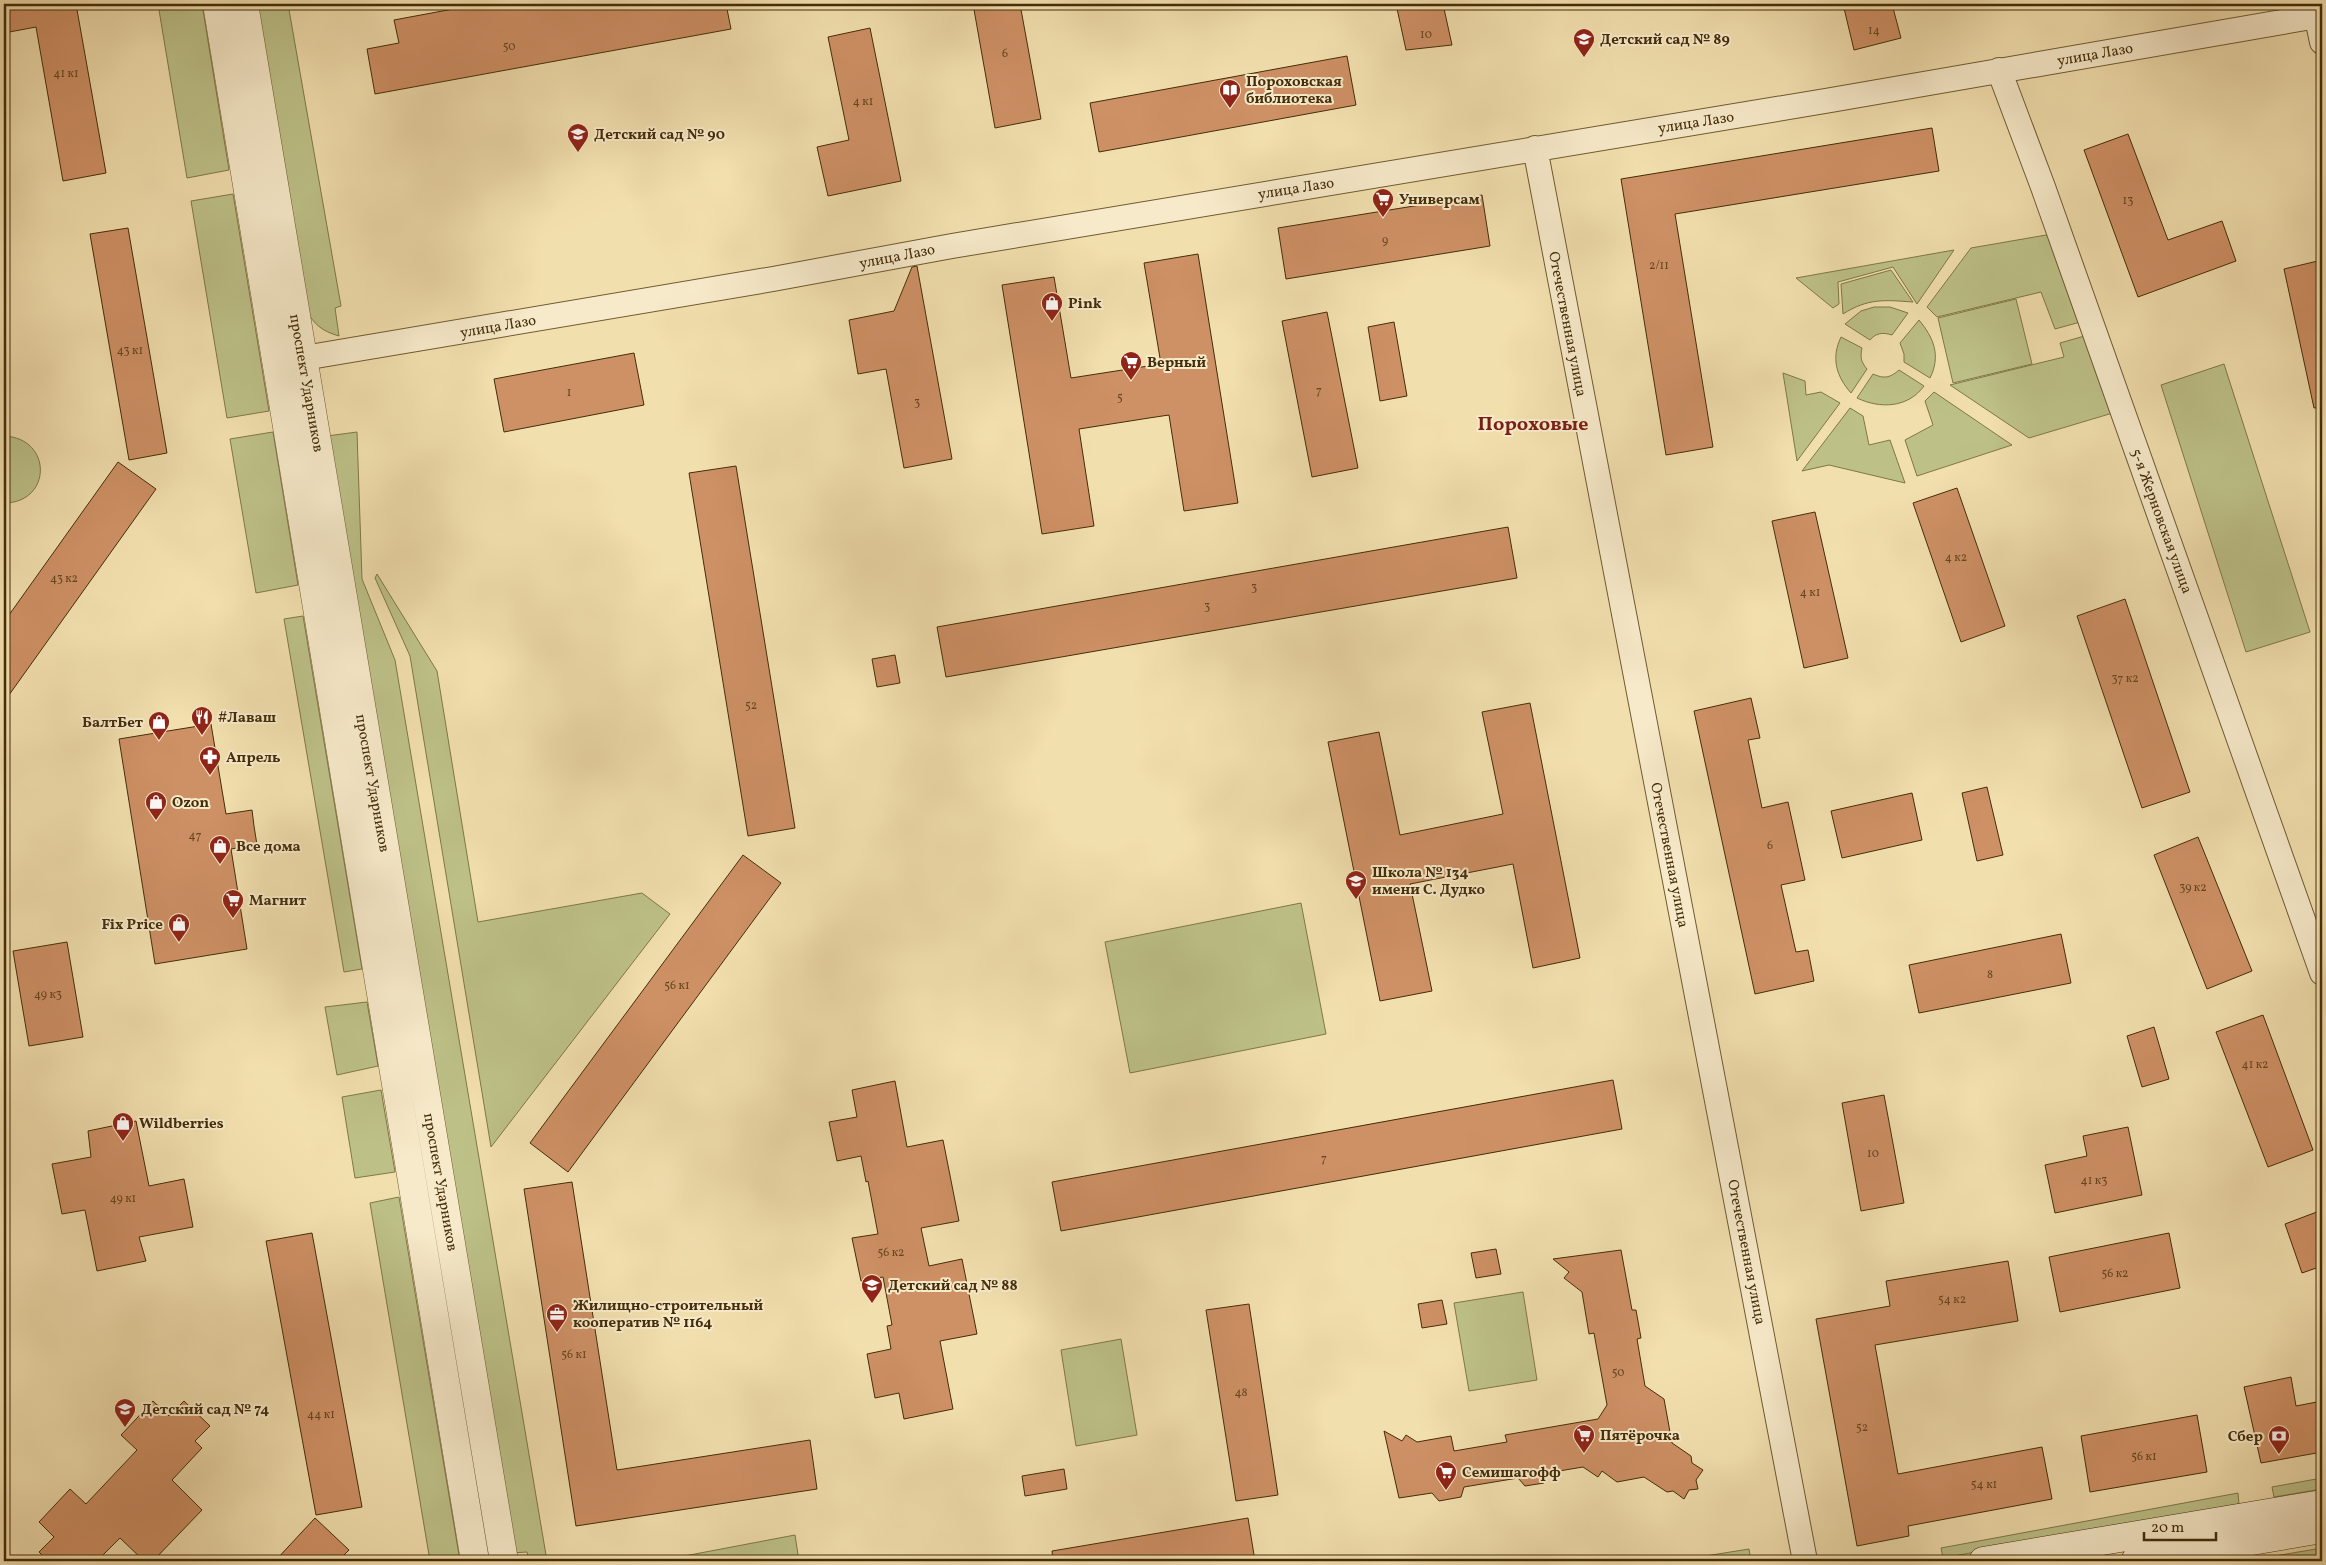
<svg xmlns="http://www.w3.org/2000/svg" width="2326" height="1565" viewBox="0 0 2326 1565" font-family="Vollkorn,serif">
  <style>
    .green { fill: #bdc188; stroke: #807748 }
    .building { fill: #ce9065; stroke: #442d09 }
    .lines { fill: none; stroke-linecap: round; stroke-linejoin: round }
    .minor-casing { stroke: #705a32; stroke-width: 26 }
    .tertiary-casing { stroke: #705a32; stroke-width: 29 }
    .secondary-casing { stroke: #442d09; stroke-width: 29 }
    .minor { stroke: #f7eaca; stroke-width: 24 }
    .tertiary { stroke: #f7eaca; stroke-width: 28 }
    .secondary { stroke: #f7eaca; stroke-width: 28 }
    .labels { text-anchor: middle; stroke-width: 4; stroke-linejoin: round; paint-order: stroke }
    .number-label { font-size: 12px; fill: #664620 }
    .poi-label { font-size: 15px; font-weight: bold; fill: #442d09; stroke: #f7eaca; text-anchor: start }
    .street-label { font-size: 15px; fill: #442d09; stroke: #f7eaca }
    .district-label { font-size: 20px; font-weight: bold; fill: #7a1f14; stroke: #f7eaca }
  </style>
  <rect width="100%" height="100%" fill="#f2dfae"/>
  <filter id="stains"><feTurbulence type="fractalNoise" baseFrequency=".004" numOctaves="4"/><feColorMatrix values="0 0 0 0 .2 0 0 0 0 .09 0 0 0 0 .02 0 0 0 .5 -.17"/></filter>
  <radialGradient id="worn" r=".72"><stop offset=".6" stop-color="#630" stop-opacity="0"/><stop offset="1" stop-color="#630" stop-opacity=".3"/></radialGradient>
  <path class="green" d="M 158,4 L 202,4 L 229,170 L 187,178 Z
    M 255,4 L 288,4 L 341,306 L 335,308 L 339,336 C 322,331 314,325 306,309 Z
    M 233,194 L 269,411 L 227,418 L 191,201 Z
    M 2052,234 L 2084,321 L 2055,329 L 2041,292 L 1937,317 L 1927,307 L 1971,248 Z
    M 1954,250 L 1917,304 L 1893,267 L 1838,282 L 1839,304 L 1833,308 L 1796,278 Z
    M 1891,270 L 1913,302 C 1885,300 1868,298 1843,314 L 1841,284 Z
    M 2016,299 L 2032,364 L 1953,383 L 1938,318 Z
    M 1874,307 L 1890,307 L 1908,313 L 1892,335 C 1882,332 1876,333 1870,340 L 1845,324 L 1861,311 Z
    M 1919,320 C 1934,338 1941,356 1930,378 L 1904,362 L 1904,354 L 1900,343 Z
    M 2088,335 L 2116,412 L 2029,438 L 1950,385 L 2064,357 L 2060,343 Z
    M 1841,337 L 1862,348 C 1860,357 1861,362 1867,369 L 1851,393 C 1836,376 1831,358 1841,337 Z
    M 2224,364 L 2310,632 L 2246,652 L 2161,385 Z
    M 1899,370 L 1924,386 C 1908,408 1880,409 1857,398 L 1873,374 C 1884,379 1890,378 1899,370 Z
    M 1783,373 L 1805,381 L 1806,395 L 1821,392 L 1840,403 L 1797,461 Z
    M 1934,392 L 2012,445 L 1917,476 L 1905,440 L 1933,425 L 1925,401 Z
    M 1850,408 L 1863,416 L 1869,445 L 1890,440 L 1905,483 L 1829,465 L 1802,471 Z
    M 273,432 L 298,585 L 256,593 L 230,439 Z
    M 357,432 L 362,579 L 395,660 L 547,1561 L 529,1561 L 527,1552 L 512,1553 L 327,436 Z
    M 4,436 C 53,438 52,503 4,503 Z
    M 377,574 L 437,671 L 478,922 L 642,893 L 670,914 L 491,1147 L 410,656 L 375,578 Z
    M 303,616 L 362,969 L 344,972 L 284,619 Z
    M 1301,903 L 1326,1034 L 1130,1073 L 1105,942 Z
    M 367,1002 L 378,1066 L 337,1075 L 325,1007 Z
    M 381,1090 L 395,1172 L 355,1178 L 342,1097 Z
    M 399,1197 L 460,1561 L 430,1561 L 370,1203 Z
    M 1523,1292 L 1537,1380 L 1469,1391 L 1454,1303 Z
    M 1121,1339 L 1137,1435 L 1076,1446 L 1061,1350 Z
    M 2322,1478 L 2322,1489 L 2274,1497 L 2272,1487 Z
    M 2238,1493 L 2239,1504 L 1943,1558 L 1941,1548 Z
    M 795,1535 L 799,1561 L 658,1561 Z
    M 2322,1548 L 2322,1561 L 2245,1561 Z
    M 1749,1549 L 1751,1561 L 1674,1561 Z"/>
  <path class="building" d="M 4,4 L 76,4 L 106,173 L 63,181 L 36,27 L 4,33 Z
    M 480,4 L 726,4 L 731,29 L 375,94 L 367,49 L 399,43 L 394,20 Z
    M 973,4 L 1020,4 L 1041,119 L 995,128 Z
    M 1396,4 L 1443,4 L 1452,45 L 1406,50 Z
    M 1843,4 L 1892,4 L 1901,38 L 1854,50 Z
    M 870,28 L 901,181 L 828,196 L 817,147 L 849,140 L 828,37 Z
    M 1347,56 L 1356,105 L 1099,152 L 1090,103 Z
    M 1932,128 L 1939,171 L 1675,214 L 1713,447 L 1666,455 L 1621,179 Z
    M 2128,134 L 2168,240 L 2222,221 L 2236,261 L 2138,297 L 2084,150 Z
    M 1482,195 L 1490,246 L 1286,279 L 1278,228 Z
    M 128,228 L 167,453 L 129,460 L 90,234 Z
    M 1198,254 L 1238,503 L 1184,511 L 1169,415 L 1149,418 L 1079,429 L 1094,526 L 1042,534 L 1002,285 L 1054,277 L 1071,378 L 1161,364 L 1144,263 Z
    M 2322,260 L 2322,407 L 2314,408 L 2284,269 Z
    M 917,266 L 952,459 L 904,468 L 886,369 L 858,374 L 849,320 L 894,311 L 912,267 Z
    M 1327,312 L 1358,468 L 1312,477 L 1282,321 Z
    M 1394,322 L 1407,396 L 1380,401 L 1368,327 Z
    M 634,353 L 644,405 L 504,432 L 494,379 Z
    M 118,462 L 156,489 L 4,702 L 4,622 Z
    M 736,466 L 795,828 L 748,836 L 689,473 Z
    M 1957,488 L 2005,626 L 1961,642 L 1913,503 Z
    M 1815,512 L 1848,658 L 1804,668 L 1772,521 Z
    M 1508,527 L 1517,578 L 946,677 L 937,627 Z
    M 2125,599 L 2190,792 L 2142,808 L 2077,616 Z
    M 895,655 L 900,683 L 877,687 L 872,659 Z
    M 1751,698 L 1760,738 L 1748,740 L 1762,808 L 1788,802 L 1805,880 L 1781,885 L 1796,952 L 1808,950 L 1814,981 L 1755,994 L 1694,711 Z
    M 1530,703 L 1580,958 L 1533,968 L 1513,864 L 1410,884 L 1432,991 L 1380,1001 L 1328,742 L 1379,732 L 1400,835 L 1503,814 L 1482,712 Z
    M 211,724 L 226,814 L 252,810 L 254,826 L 257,845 L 231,849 L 247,949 L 155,964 L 119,739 Z
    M 1987,787 L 2003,855 L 1977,861 L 1962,793 Z
    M 1912,793 L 1922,840 L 1842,858 L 1831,811 Z
    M 2198,837 L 2252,971 L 2207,989 L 2154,855 Z
    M 743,855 L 781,883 L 568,1172 L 530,1143 Z
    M 2061,934 L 2071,983 L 1919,1013 L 1909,965 Z
    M 67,942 L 83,1037 L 29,1046 L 13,951 Z
    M 2263,1015 L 2313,1150 L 2268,1167 L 2216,1032 Z
    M 2154,1027 L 2169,1079 L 2142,1087 L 2127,1036 Z
    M 1613,1080 L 1622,1129 L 1061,1231 L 1052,1182 Z
    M 895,1081 L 907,1147 L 943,1140 L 959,1221 L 921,1228 L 929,1266 L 962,1259 L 977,1334 L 940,1341 L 953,1409 L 904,1419 L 899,1393 L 875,1398 L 867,1354 L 891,1349 L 887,1326 L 892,1325 L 883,1277 L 861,1281 L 852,1238 L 878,1234 L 868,1181 L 866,1182 L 861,1156 L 837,1161 L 829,1122 L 857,1117 L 852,1090 Z
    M 1884,1095 L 1904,1203 L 1861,1211 L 1842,1103 Z
    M 136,1121 L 149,1186 L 184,1179 L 193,1227 L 139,1237 L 146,1261 L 97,1271 L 85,1210 L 62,1214 L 52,1164 L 91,1157 L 88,1131 Z
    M 2128,1127 L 2142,1195 L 2055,1213 L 2045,1165 L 2087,1156 L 2083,1136 Z
    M 572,1182 L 617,1470 L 810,1440 L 817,1489 L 576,1526 L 524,1189 Z
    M 2322,1210 L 2322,1266 L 2302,1273 L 2285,1224 Z
    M 312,1233 L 362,1507 L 316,1515 L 266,1241 Z
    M 2169,1233 L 2180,1288 L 2060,1312 L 2049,1257 Z
    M 1496,1249 L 1501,1274 L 1476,1278 L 1471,1253 Z
    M 1621,1250 L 1632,1310 L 1636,1310 L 1641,1338 L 1637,1339 L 1645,1386 L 1664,1399 L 1672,1443 L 1691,1456 L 1692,1463 L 1703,1470 L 1696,1480 L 1698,1489 L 1689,1490 L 1684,1499 L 1673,1491 L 1667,1492 L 1644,1477 L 1617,1482 L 1602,1471 L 1598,1477 L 1583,1467 L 1547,1473 L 1544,1483 L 1525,1486 L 1518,1478 L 1464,1487 L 1461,1497 L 1439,1501 L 1432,1493 L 1399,1498 L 1384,1431 L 1402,1441 L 1406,1435 L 1417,1442 L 1451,1436 L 1454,1451 L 1507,1442 L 1505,1435 L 1598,1419 L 1607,1405 L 1594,1333 L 1589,1334 L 1582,1292 L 1564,1278 L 1569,1272 L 1553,1259 Z
    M 2008,1261 L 2018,1321 L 1875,1345 L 1898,1474 L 2042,1447 L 2052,1499 L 1908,1526 L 1909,1536 L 1857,1546 L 1816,1319 L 1890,1306 L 1886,1281 Z
    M 1442,1300 L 1447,1324 L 1422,1328 L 1418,1304 Z
    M 1249,1304 L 1278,1495 L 1236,1501 L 1206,1310 Z
    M 2291,1377 L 2296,1406 L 2322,1401 L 2322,1452 L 2261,1463 L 2244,1387 Z
    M 153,1401 L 169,1416 L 184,1401 L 210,1426 L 195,1441 L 202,1448 L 172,1480 L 202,1510 L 153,1561 L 144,1561 L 120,1538 L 97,1561 L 48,1561 L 39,1552 L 54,1537 L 39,1522 L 70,1489 L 86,1504 L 137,1450 L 121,1435 Z
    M 2197,1415 L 2207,1472 L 2090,1492 L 2081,1436 Z
    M 1064,1469 L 1067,1489 L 1025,1496 L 1022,1476 Z
    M 315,1518 L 349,1550 L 338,1561 L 275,1561 Z
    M 1248,1518 L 1255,1561 L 1053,1561 L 1052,1551 Z"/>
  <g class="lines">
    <g class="minor-casing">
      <path id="minor" d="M 2314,4 L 2322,42
        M 1999,70 L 2043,187 L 2322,973
        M 1535,148 L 1805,1561
        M 286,361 L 773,279 L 952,246 L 1831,100 L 2317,16"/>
    </g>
    <g class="tertiary-casing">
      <path id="tertiary" d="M 217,4 L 475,1561
        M 244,4 L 504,1561"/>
    </g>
    <g class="secondary-casing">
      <path id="secondary" d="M 1983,1561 L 2322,1504
        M 2135,1561 L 2322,1529"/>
    </g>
    <use href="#minor" class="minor"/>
    <use href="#tertiary" class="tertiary"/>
    <use href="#secondary" class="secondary"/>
  </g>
  <defs>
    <g id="school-pin" transform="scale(1.125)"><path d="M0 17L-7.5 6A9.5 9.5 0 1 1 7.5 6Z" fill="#8f2418" stroke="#f7eaca"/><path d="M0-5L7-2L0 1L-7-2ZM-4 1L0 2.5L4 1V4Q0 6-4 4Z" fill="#fff"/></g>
    <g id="library-pin" transform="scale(1.125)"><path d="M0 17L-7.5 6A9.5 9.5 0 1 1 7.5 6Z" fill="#8f2418" stroke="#f7eaca"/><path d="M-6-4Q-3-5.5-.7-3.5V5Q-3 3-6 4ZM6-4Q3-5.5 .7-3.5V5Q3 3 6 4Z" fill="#fff"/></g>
    <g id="supermarket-pin" transform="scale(1.125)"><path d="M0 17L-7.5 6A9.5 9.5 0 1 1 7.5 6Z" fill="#8f2418" stroke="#f7eaca"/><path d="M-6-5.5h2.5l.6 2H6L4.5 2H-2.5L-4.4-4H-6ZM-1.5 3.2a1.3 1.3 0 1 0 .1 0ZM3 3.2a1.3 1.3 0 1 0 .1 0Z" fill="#fff"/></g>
    <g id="shop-pin" transform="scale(1.125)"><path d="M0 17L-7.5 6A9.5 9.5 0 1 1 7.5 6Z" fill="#8f2418" stroke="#f7eaca"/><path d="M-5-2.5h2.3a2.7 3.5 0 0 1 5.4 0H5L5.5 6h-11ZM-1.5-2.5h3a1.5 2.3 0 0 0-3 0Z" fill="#fff"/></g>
    <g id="restaurant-pin" transform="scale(1.125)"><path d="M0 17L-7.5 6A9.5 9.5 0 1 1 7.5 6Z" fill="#8f2418" stroke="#f7eaca"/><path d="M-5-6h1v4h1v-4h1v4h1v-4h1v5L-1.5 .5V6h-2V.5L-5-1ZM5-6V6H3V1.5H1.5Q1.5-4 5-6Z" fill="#fff"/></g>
    <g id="pharmacy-pin" transform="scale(1.125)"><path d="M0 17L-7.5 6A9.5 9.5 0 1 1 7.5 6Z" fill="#8f2418" stroke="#f7eaca"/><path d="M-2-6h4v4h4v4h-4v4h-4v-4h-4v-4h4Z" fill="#fff"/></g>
    <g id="office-pin" transform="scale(1.125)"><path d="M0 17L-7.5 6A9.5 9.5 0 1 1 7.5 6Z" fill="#8f2418" stroke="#f7eaca"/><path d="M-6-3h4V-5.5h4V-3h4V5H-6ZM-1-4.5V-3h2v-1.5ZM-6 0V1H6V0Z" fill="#fff"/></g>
    <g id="bank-pin" transform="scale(1.125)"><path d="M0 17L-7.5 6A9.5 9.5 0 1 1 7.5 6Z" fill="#8f2418" stroke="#f7eaca"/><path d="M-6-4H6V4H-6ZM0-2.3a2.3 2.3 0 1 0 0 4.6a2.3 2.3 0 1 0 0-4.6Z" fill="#fff"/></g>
  </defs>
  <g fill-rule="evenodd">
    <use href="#school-pin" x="1584" y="39"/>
    <use href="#library-pin" x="1230" y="90"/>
    <use href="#school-pin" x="578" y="134"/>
    <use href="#supermarket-pin" x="1383" y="199"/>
    <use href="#shop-pin" x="1052" y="303"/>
    <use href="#supermarket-pin" x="1131" y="362"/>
    <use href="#restaurant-pin" x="202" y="717"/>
    <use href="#shop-pin" x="159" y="722"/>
    <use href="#pharmacy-pin" x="210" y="757"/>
    <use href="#shop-pin" x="156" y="802"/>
    <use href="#shop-pin" x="220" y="846"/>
    <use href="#school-pin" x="1356" y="881"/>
    <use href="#supermarket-pin" x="233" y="900"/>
    <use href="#shop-pin" x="179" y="924"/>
    <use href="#shop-pin" x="123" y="1123"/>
    <use href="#school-pin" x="872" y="1285"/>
    <use href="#office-pin" x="557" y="1314"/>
    <use href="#school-pin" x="125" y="1409"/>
    <use href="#supermarket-pin" x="1584" y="1435"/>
    <use href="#bank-pin" x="2279" y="1436"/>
    <use href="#supermarket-pin" x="1446" y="1472"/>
  </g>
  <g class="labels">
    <g class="number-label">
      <text x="1874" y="34">14</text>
      <text x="1426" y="38">10</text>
      <text x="509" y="50">50</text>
      <text x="1005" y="57">6</text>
      <text x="66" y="77">41 к1</text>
      <text x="863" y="105">4 к1</text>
      <text x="2128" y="204">13</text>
      <text x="1385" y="244">9</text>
      <text x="1659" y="269">2/11</text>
      <text x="130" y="354">43 к1</text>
      <text x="1319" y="394">7</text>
      <text x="569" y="396">1</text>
      <text x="1120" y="401">5</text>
      <text x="917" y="406">3</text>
      <text x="1956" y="561">4 к2</text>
      <text x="64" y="582">43 к2</text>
      <text x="1254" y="591">3</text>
      <text x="1810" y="596">4 к1</text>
      <text x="1207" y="610">3</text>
      <text x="2125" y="682">37 к2</text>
      <text x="751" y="709">52</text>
      <text x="195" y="839">47</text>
      <text x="1770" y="849">6</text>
      <text x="2193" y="891">39 к2</text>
      <text x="1990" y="978">8</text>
      <text x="677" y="989">56 к1</text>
      <text x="48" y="998">49 к3</text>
      <text x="2255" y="1068">41 к2</text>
      <text x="1873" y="1157">10</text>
      <text x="1324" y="1162">7</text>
      <text x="2094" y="1184">41 к3</text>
      <text x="123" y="1202">49 к1</text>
      <text x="891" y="1256">56 к2</text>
      <text x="2115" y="1277">56 к2</text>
      <text x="1952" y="1303">54 к2</text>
      <text x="574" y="1358">56 к1</text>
      <text x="1618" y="1376">50</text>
      <text x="1241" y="1396">48</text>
      <text x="321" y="1418">44 к1</text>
      <text x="1862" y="1431">52</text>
      <text x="2144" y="1460">56 к1</text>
      <text x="1984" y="1488">54 к1</text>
    </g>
    <g class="poi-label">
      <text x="1600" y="44">Детский сад № 89</text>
      <text x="1246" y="86">Пороховская<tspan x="1246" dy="17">библиотека</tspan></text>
      <text x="594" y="139">Детский сад № 90</text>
      <text x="1399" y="204">Универсам</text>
      <text x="1068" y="308">Pink</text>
      <text x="1147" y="367">Верный</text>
      <text x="218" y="722">#Лаваш</text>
      <text x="143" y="727" text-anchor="end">БалтБет</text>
      <text x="226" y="762">Апрель</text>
      <text x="172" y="807">Ozon</text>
      <text x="236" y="851">Все дома</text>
      <text x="1372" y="877">Школа № 134<tspan x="1372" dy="17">имени С. Дудко</tspan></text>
      <text x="249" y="905">Магнит</text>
      <text x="163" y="929" text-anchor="end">Fix Price</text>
      <text x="139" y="1128">Wildberries</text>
      <text x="888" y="1290">Детский сад № 88</text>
      <text x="573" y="1310">Жилищно-строительный<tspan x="573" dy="17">кооператив № 1164</tspan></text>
      <text x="141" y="1414">Детский сад № 74</text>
      <text x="1600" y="1440">Пятёрочка</text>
      <text x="2263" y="1441" text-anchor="end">Сбер</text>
      <text x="1462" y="1477">Семишагофф</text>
    </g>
    <g class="street-label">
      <text transform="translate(2095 54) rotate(-10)" y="5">улица Лазо</text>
      <text transform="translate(1696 122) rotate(-9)" y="5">улица Лазо</text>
      <text transform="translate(1296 188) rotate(-9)" y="5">улица Лазо</text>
      <text transform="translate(897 256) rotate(-11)" y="5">улица Лазо</text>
      <text transform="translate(1568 324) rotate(79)" y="5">Отечественная улица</text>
      <text transform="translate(498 326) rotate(-10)" y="5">улица Лазо</text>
      <text transform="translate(307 383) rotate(80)" y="5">проспект Ударников</text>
      <text transform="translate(2162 521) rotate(70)" y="5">5-я Жерновская улица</text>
      <text transform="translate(373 783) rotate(80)" y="5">проспект Ударников</text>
      <text transform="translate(1670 855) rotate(79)" y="5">Отечественная улица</text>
      <text transform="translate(441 1182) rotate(80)" y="5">проспект Ударников</text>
      <text transform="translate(1747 1252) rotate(79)" y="5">Отечественная улица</text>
    </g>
    <g class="district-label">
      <text x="1533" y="430">Пороховые</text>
    </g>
  </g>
  <rect width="2326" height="1565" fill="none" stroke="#f2dfae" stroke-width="20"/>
  <rect x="5" y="5" width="2316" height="1555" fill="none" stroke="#442d09" stroke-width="2.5"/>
  <rect x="10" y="10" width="2306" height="1545" fill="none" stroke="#442d09"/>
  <path d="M2144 1532v8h72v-8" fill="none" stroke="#442d09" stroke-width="2.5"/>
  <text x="2151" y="1532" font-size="15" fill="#442d09" stroke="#f7eaca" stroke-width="4" paint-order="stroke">20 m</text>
  <rect width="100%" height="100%" filter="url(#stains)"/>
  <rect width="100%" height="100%" fill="url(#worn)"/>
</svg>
